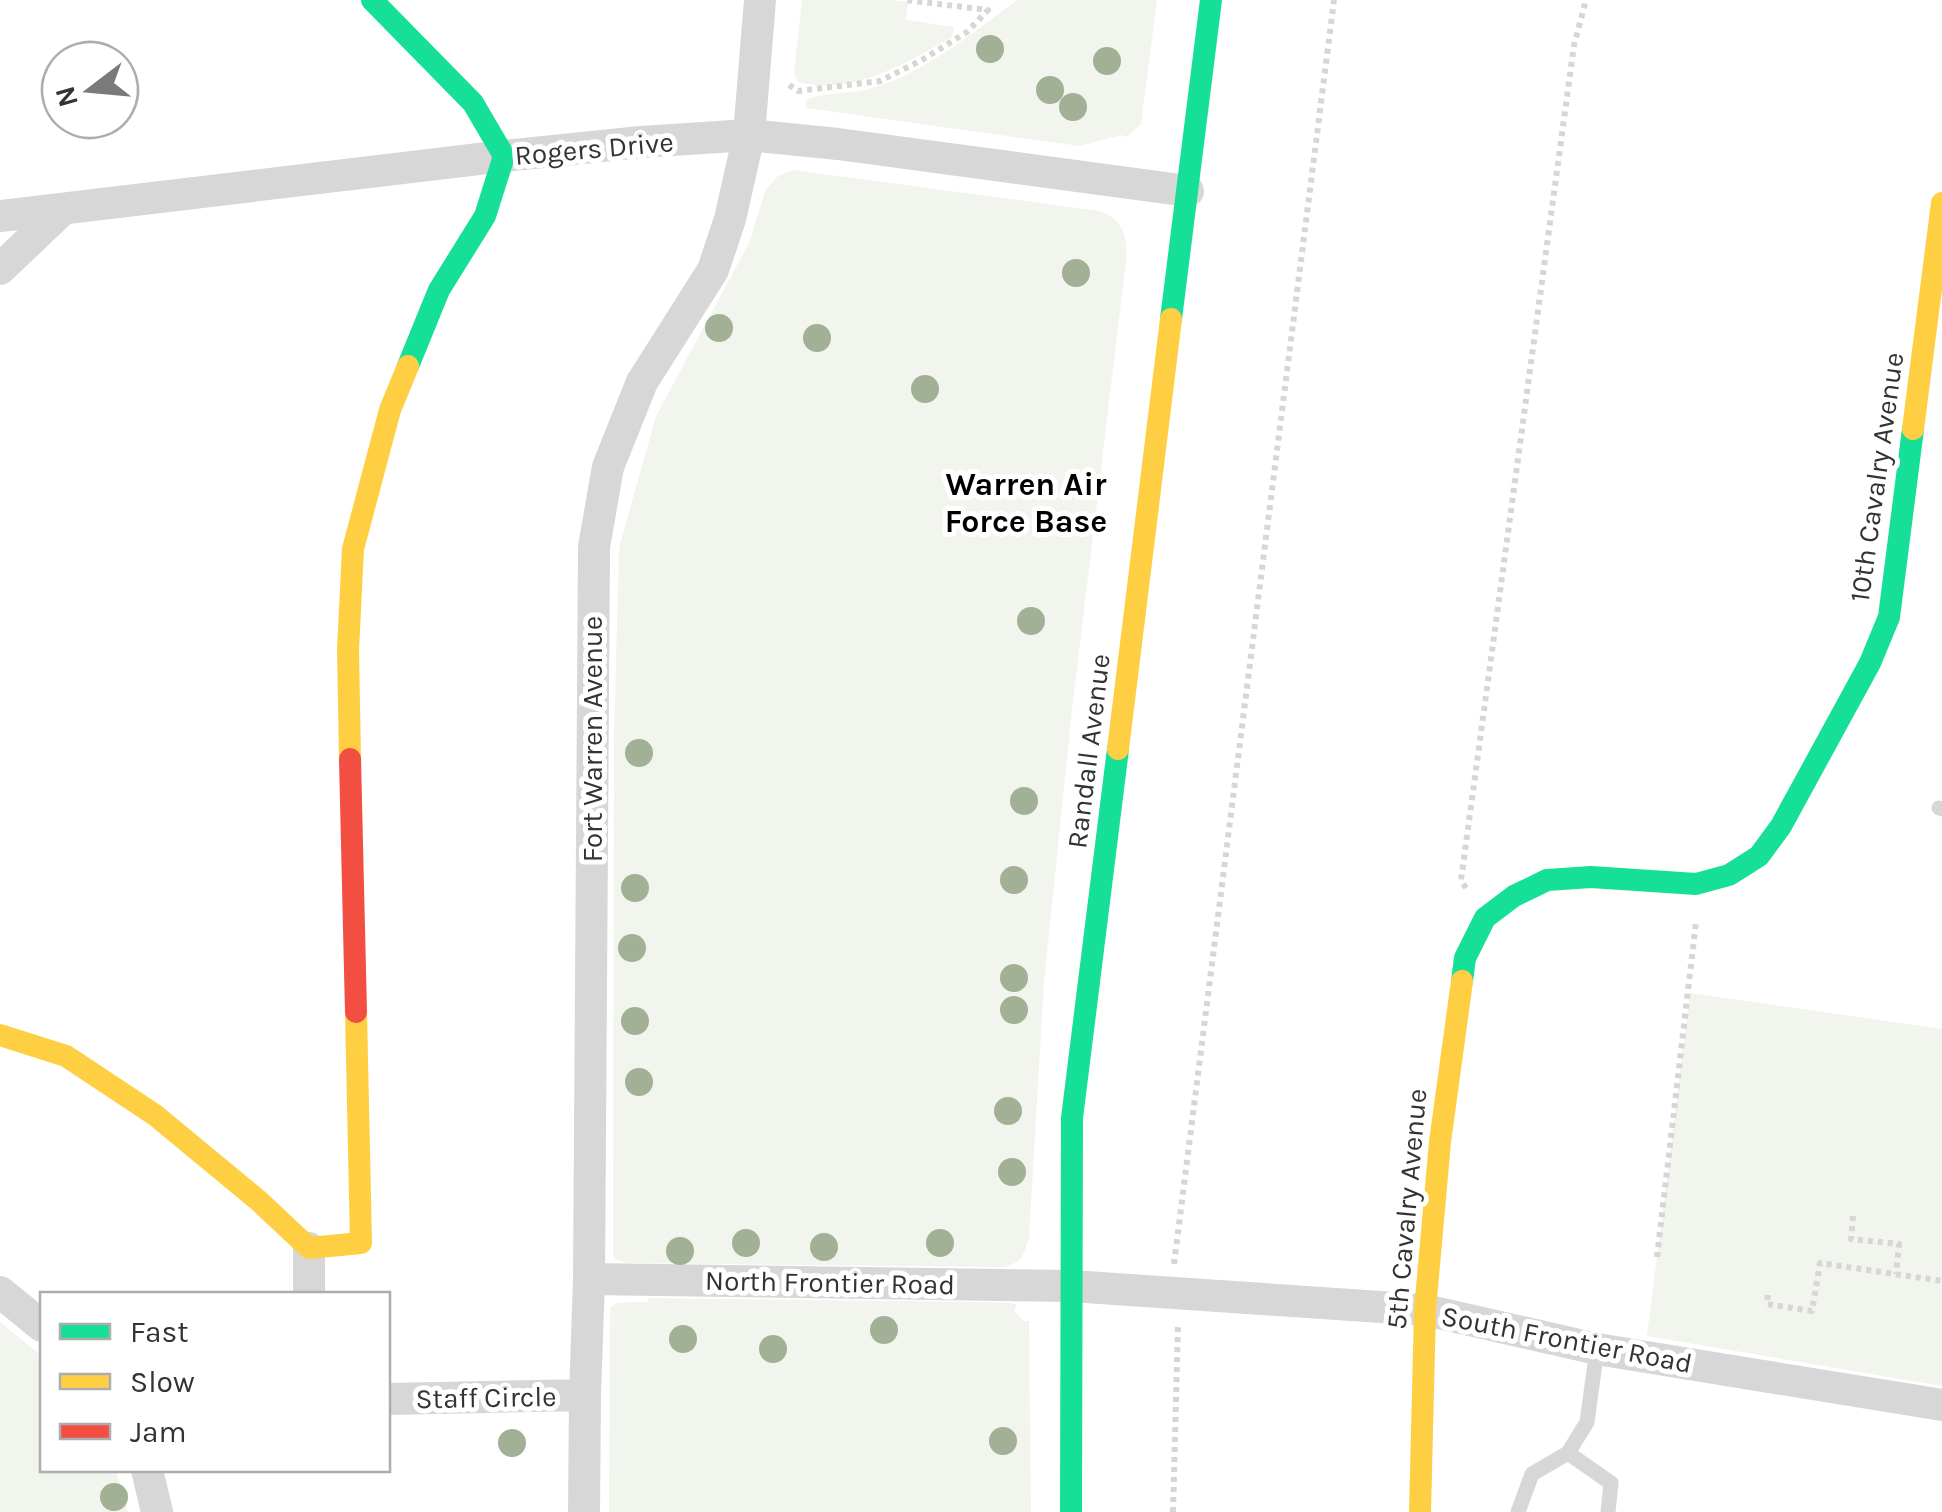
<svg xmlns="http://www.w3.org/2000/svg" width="1942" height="1512" viewBox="0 0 1942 1512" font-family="Karla,sans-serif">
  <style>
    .green { fill: #f1f5ed }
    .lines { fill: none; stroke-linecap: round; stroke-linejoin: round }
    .path { stroke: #d6d6d6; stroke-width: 6; stroke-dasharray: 5 5; stroke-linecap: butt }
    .lane { stroke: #d7d7d7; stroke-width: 15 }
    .street { stroke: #d7d7d7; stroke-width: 32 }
    .fast { stroke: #16e098; stroke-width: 22 }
    .slow { stroke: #ffcf43; stroke-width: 22 }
    .jam { stroke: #f24e42; stroke-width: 22 }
    .tree { fill: #a2b095 }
    .labels { text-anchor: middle; stroke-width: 10; stroke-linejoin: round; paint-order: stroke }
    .street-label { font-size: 28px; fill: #333; stroke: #fff }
    .quarter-label { font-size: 32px; font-weight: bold; fill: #000; stroke: #fff }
  </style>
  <rect width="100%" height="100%" fill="#fff"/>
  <path class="green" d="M 802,0 L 889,0 L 908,2 L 906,20 L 954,27 L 952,37 C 907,63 852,96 798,82 L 794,72 Z
    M 1017,0 L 1157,0 L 1141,124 L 1127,137 L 1121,135 L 1080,146 L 806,108 L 806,100 C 826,91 848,95 868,89 C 919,77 975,31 1017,0 Z
    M 793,170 L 1100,211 C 1124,220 1128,237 1126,261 L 1072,710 L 1044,982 L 1029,1237 C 1023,1256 1024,1261 1004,1267 L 627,1263 L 617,1260 L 613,1256 L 614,738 L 619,548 L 656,416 L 750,241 L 765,191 L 778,176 Z
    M 1690,993 L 1942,1029 L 1942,1386 L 1647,1336 Z
    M 649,1298 L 980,1302 L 1010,1303 L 1017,1305 L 1014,1311 L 1023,1321 L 1029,1321 L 1031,1512 L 609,1512 L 610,1308 L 616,1303 L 647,1302 Z
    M 0,1322 L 42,1356 L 42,1470 L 116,1470 L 128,1512 L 0,1512 Z"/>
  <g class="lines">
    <path class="path" d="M 789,85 L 798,91 L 880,81 L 922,60 L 967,32 L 988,10 L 906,0
      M 1466,888 L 1461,880 L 1574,45 L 1586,0
      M 1853,1216 L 1851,1239 L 1899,1244 L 1896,1274
      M 1657,1257 L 1696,922
      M 1174,1264 L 1334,0
      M 1768,1295 L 1767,1304 L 1812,1311 L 1820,1263 L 1942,1281
      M 1173,1512 L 1178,1325"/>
    <path class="lane" d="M 1939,808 L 1942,809
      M 1568,1453 L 1611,1483 L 1608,1512
      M 1518,1512 L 1532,1474 L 1568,1453 L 1587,1422 L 1597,1349"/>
    <path class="street" d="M 0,216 L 504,156 L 641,142 L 749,135 L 838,144 L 1188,191
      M 0,269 L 61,211
      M 309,1248 L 309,1294
      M 589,1279 L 1071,1286 L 1425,1310 L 1597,1349 L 1942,1405
      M 0,1292 L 42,1326
      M 388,1399 L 585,1395
      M 147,1470 L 157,1512
      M 584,1512 L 585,1395 L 589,1279 L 594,547 L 608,467 L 642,382 L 713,270 L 730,219 L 749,135 L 760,0"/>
    <path class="fast" d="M 372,0 L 473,103 L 504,156 L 485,216 L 439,290 L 408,366
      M 1171,319 L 1211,0
      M 1462,981 L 1465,958 L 1485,918 L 1514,896 L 1547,880 L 1591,877 L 1696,884 L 1729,875 L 1759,856 L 1781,826 L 1870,663 L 1889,617 L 1913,429
      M 1071,1512 L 1072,1118 L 1118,749"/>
    <path class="slow" d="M 1913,429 L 1942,203
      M 1118,749 L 1171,319
      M 350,759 L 348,650 L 353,549 L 390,410 L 408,366
      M 0,1035 L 66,1056 L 155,1115 L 259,1201 L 309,1248 L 361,1243 L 356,1012
      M 1420,1512 L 1425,1310 L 1440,1142 L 1462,981"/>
    <path class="jam" d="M 350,759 L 356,1012"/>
  </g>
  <g class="tree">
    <circle cx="990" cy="49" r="14"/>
    <circle cx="1107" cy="61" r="14"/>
    <circle cx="1050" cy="90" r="14"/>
    <circle cx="1073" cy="107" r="14"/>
    <circle cx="1076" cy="273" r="14"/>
    <circle cx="719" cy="328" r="14"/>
    <circle cx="817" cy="338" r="14"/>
    <circle cx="925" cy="389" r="14"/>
    <circle cx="1031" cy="621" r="14"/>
    <circle cx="639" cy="753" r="14"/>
    <circle cx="1024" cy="801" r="14"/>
    <circle cx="1014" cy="880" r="14"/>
    <circle cx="635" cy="888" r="14"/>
    <circle cx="632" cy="948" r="14"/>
    <circle cx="1014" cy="978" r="14"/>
    <circle cx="1014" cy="1010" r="14"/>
    <circle cx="635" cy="1021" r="14"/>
    <circle cx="639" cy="1082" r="14"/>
    <circle cx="1008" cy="1111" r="14"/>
    <circle cx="1012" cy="1172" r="14"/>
    <circle cx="746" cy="1243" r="14"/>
    <circle cx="940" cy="1243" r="14"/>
    <circle cx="824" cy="1247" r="14"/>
    <circle cx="680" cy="1251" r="14"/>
    <circle cx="884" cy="1330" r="14"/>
    <circle cx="683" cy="1339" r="14"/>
    <circle cx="773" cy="1349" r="14"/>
    <circle cx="1003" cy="1441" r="14"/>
    <circle cx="512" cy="1443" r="14"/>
    <circle cx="114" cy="1497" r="14"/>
  </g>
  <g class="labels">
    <g class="street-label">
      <text transform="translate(594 148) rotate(-5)" y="10">Rogers Drive</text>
      <text transform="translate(1876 477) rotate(-82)" y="10">10th Cavalry Avenue</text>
      <text transform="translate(592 739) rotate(-90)" y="10">Fort Warren Avenue</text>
      <text transform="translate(1088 751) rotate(-83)" y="10">Randall Avenue</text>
      <text transform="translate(1406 1209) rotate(-85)" y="10">5th Cavalry Avenue</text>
      <text transform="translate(830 1282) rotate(1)" y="10">North Frontier Road</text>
      <text transform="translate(1567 1339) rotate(11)" y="10">South Frontier Road</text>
      <text transform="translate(486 1397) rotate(-1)" y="10">Staff Circle</text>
    </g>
    <g class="quarter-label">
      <text x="1026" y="495">Warren Air<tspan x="1026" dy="37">Force Base</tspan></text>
    </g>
  </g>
  <rect x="40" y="1292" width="350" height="180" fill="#ffffff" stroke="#adadad" stroke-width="2.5"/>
  <rect x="60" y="1324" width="50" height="15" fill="#16e098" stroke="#adadad" stroke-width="2.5"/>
  <text x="130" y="1342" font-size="30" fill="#333333">Fast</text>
  <rect x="60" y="1374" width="50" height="15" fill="#ffcf43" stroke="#adadad" stroke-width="2.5"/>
  <text x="130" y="1392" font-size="30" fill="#333333">Slow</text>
  <rect x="60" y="1424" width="50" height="15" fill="#f24e42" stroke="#adadad" stroke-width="2.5"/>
  <text x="130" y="1442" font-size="30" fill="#333333">Jam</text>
  <g transform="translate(90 90) rotate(254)"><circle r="48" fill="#ffffff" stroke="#adadad" stroke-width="2.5"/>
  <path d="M0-8L18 38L0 25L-18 38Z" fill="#7a7a7a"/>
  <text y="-15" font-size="28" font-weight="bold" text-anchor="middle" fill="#333333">N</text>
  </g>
</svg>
